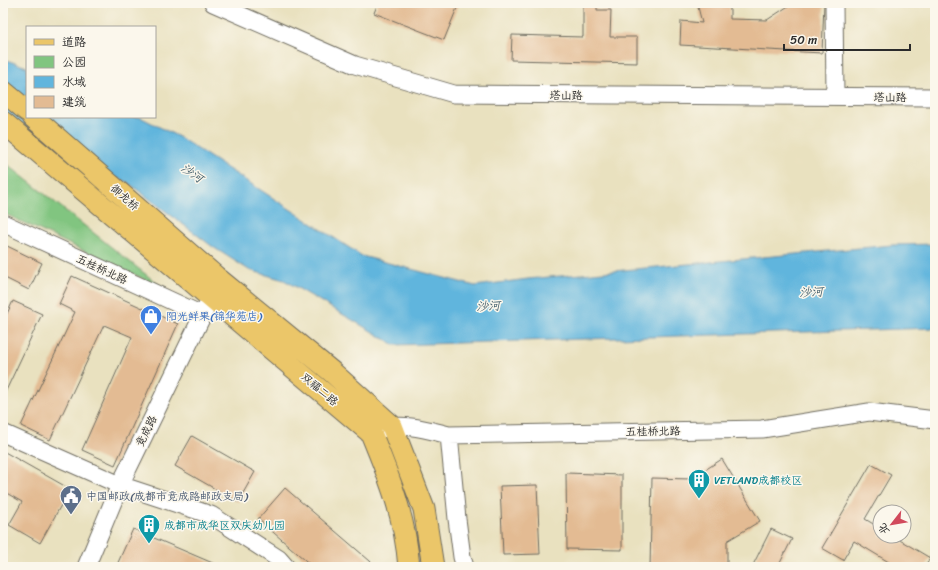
<svg xmlns="http://www.w3.org/2000/svg" width="938" height="570" viewBox="0 0 938 570" font-family="Sriracha,'LXGW WenKai TC',sans-serif">
  <style>
    .green { fill: #81c580; stroke: #567856 }
    .water { fill: #61b5dd; stroke: #467084 }
    .building { fill: #e3bb93 }
    .lines { fill: none; stroke-linecap: round; stroke-linejoin: round }
    .minor-casing { stroke: #6e6b5f; stroke-width: 19 }
    .major-casing { stroke: #6e6b5f; stroke-width: 23 }
    .minor { stroke: #fff; stroke-width: 17 }
    .major { stroke: #ebc669; stroke-width: 21 }
    .labels { text-anchor: middle; stroke-width: 3; stroke-linejoin: round; paint-order: stroke }
    .street-label { font-size: 11px; fill: #2b2b2b; stroke: #fbf7ec }
    .shop-label { font-size: 11px; fill: #366cbe; stroke: #fbf7ec; text-anchor: start }
    .culture-label { font-size: 11px; fill: #0d838f; stroke: #fbf7ec; text-anchor: start }
    .service-label { font-size: 11px; fill: #4e5e75; stroke: #fbf7ec; text-anchor: start }
    .water-label { font-size: 12px; font-style: italic; fill: #3e5b69; stroke: #fbf7ec }
  </style>
  <rect width="100%" height="100%" fill="#fbf7ec"/>
  <filter id="ink" filterUnits="userSpaceOnUse"><feTurbulence type="fractalNoise" baseFrequency=".025" numOctaves="2"/><feDisplacementMap in="SourceGraphic" scale="8" xChannelSelector="R" yChannelSelector="G"/><feConvolveMatrix kernelMatrix="1 2 1 2 8 2 1 2 1" color-interpolation-filters="sRGB"/></filter>
  <filter id="wash" filterUnits="userSpaceOnUse"><feTurbulence type="fractalNoise" baseFrequency=".012" numOctaves="4" result="noise"/><feDisplacementMap in="SourceGraphic" scale="16" xChannelSelector="R" yChannelSelector="G"/><feGaussianBlur stdDeviation="0.9" result="paint"/><feColorMatrix in="noise" values="0 0 0 0 0 0 0 0 0 0 0 0 0 0 0 0 0 1.4 0 .05"/><feComposite in="paint" operator="in"/></filter>
  <g filter="url(#wash)">
    <rect width="100%" height="100%" fill="#e9e1bf"/>
    <path class="green" d="M 3,161 L 163,288 L 3,213 Z"/>
    <path class="water" d="M 3,59 L 27,67 L 27,117 L 140,117 L 179,137 L 362,256 L 475,286 L 528,279 L 892,245 L 935,244 L 935,328 L 395,345 L 284,280 L 249,270 L 213,247 L 127,182 L 3,134 Z"/>
    <g id="blocks">
      <path class="building" d="M 378,3 L 459,3 L 444,40 L 374,13 Z
        M 583,3 L 597,3 L 597,10 L 611,10 L 610,37 L 637,37 L 637,63 L 511,60 L 512,35 L 583,37 Z
        M 697,3 L 730,3 L 730,19 L 767,20 L 793,3 L 824,3 L 822,53 L 680,45 L 681,21 L 702,23 Z
        M 3,244 L 42,263 L 29,290 L 3,277 Z
        M 72,276 L 178,324 L 115,465 L 82,450 L 132,337 L 104,325 L 50,440 L 21,426 L 75,312 L 59,304 Z
        M 13,301 L 42,314 L 3,397 L 3,322 Z
        M 192,436 L 255,472 L 238,502 L 175,466 Z
        M 3,451 L 70,489 L 40,543 L 9,525 L 22,502 L 3,491 Z
        M 722,459 L 760,521 L 727,541 L 727,567 L 650,567 L 652,478 L 691,479 Z
        M 871,464 L 891,475 L 865,519 L 880,528 L 880,536 L 893,536 L 930,558 L 925,567 L 897,567 L 854,541 L 843,560 L 822,548 Z
        M 566,473 L 622,475 L 622,550 L 567,549 Z
        M 537,485 L 540,554 L 503,555 L 500,486 Z
        M 285,488 L 377,567 L 313,567 L 258,519 Z
        M 133,529 L 222,567 L 116,567 Z
        M 771,529 L 792,539 L 778,567 L 752,567 Z"/>
    </g>
  </g>
  <g filter="url(#ink)">
    <use href="#blocks" fill-opacity="0" stroke="#6e6b5f" stroke-width="1"/>
    <g class="lines">
      <g class="minor-casing">
        <path id="minor" d="M 213,3 L 355,65 L 454,94 L 935,97
          M 834,3 L 835,96
          M 3,223 L 202,315
          M 382,429 C 403,422 428,430 449,435 L 762,429 L 869,412 L 935,420
          M 3,433 L 120,485 L 211,515 L 279,559 L 286,567
          M 449,435 L 457,519 L 462,557 L 465,567
          M 86,567 L 120,485 L 211,298"/>
      </g>
      <g class="major-casing">
        <path id="major" d="M 3,91 L 27,111
          M 33,117 L 216,277 L 332,372 L 392,426 L 424,509 L 433,567
          M 3,122 L 371,433 C 390,479 405,517 409,567"/>
      </g>
      <use href="#minor" class="minor"/>
      <use href="#major" class="major"/>
    </g>
  </g>
  <defs>
    <g id="shop-pin" transform="scale(1.15)"><path d="M0 17L-7.5 6A9.5 9.5 0 1 1 7.5 6Z" fill="#3f7fe0" stroke="#fbf7ec"/><path d="M-5-2.5h2.3a2.7 3.5 0 0 1 5.4 0H5L5.5 6h-11ZM-1.5-2.5h3a1.5 2.3 0 0 0-3 0Z" fill="#fff"/></g>
    <g id="building-pin" transform="scale(1.15)"><path d="M0 17L-7.5 6A9.5 9.5 0 1 1 7.5 6Z" fill="#0f9aa8" stroke="#fbf7ec"/><path d="M-4-6H4V6H1V3H-1V6H-4ZM-2.5-4.3h1.7v1.8h-1.7ZM.8-4.3h1.7v1.8H.8ZM-2.5-1h1.7V.8h-1.7ZM.8-1h1.7V.8H.8Z" fill="#fff"/></g>
    <g id="civic-pin" transform="scale(1.15)"><path d="M0 17L-7.5 6A9.5 9.5 0 1 1 7.5 6Z" fill="#5c6f8a" stroke="#fbf7ec"/><path d="M-.6-6.5H3V-4.5H.6V-3L4-1V1h2V6H-6V1h2V-1L-.6-3ZM-1.2 2.5V6h2.4V2.5Z" fill="#fff"/></g>
  </defs>
  <g fill-rule="evenodd">
    <use href="#shop-pin" x="151" y="316"/>
    <use href="#building-pin" x="699" y="480"/>
    <use href="#civic-pin" x="71" y="496"/>
    <use href="#building-pin" x="149" y="525"/>
  </g>
  <g class="labels">
    <g class="street-label">
      <text x="566" y="99">塔山路</text>
      <text x="890" y="101">塔山路</text>
      <text transform="translate(125 197) rotate(41)" y="4">御龙桥</text>
      <text transform="translate(102 269) rotate(25)" y="4">五桂桥北路</text>
      <text transform="translate(320 389) rotate(40)" y="4">双福二路</text>
      <text transform="translate(146 431) rotate(-64)" y="4">竞成路</text>
      <text transform="translate(653 431) rotate(-1)" y="4">五桂桥北路</text>
    </g>
    <g class="shop-label">
      <text x="166" y="320">阳光鲜果(锦华苑店)</text>
    </g>
    <g class="culture-label">
      <text x="714" y="484">VETLAND成都校区</text>
      <text x="164" y="529">成都市成华区双庆幼儿园</text>
    </g>
    <g class="service-label">
      <text x="86" y="500">中国邮政(成都市竞成路邮政支局)</text>
    </g>
    <g class="water-label">
      <text transform="translate(192 173) rotate(35)" y="4">沙河</text>
      <text transform="translate(811 292) rotate(-2)" y="4">沙河</text>
      <text transform="translate(488 306) rotate(-2)" y="4">沙河</text>
    </g>
  </g>
  <rect width="938" height="570" fill="none" stroke="#fbf7ec" stroke-width="16"/>
  <rect x="26" y="26" width="130" height="92" fill="#fbf7ec" stroke="#a8a59f"/>
  <rect x="34" y="39" width="20" height="6" fill="#ebc669" stroke="#a8a59f"/>
  <text x="62" y="46" font-size="12" fill="#2b2b2b">道路</text>
  <rect x="34" y="56" width="20" height="12" fill="#81c580" stroke="#a8a59f"/>
  <text x="62" y="66" font-size="12" fill="#2b2b2b">公园</text>
  <rect x="34" y="76" width="20" height="12" fill="#61b5dd" stroke="#a8a59f"/>
  <text x="62" y="86" font-size="12" fill="#2b2b2b">水域</text>
  <rect x="34" y="96" width="20" height="12" fill="#e3bb93" stroke="#a8a59f"/>
  <text x="62" y="106" font-size="12" fill="#2b2b2b">建筑</text>
  <g transform="translate(892 524) rotate(239)"><circle r="19" fill="#fbf7ec" stroke="#a8a59f"/>
  <path d="M0-3L7 15L0 10L-7 15Z" fill="#d1495b"/>
  <text y="-6" font-size="11" font-weight="bold" text-anchor="middle" fill="#2b2b2b">北</text>
  </g>
  <path d="M784 44v6h126v-6" fill="none" stroke="#2b2b2b" stroke-width="2"/>
  <text x="790" y="44" font-size="12" fill="#2b2b2b" stroke="#fbf7ec" stroke-width="3" paint-order="stroke">50 m</text>
</svg>
